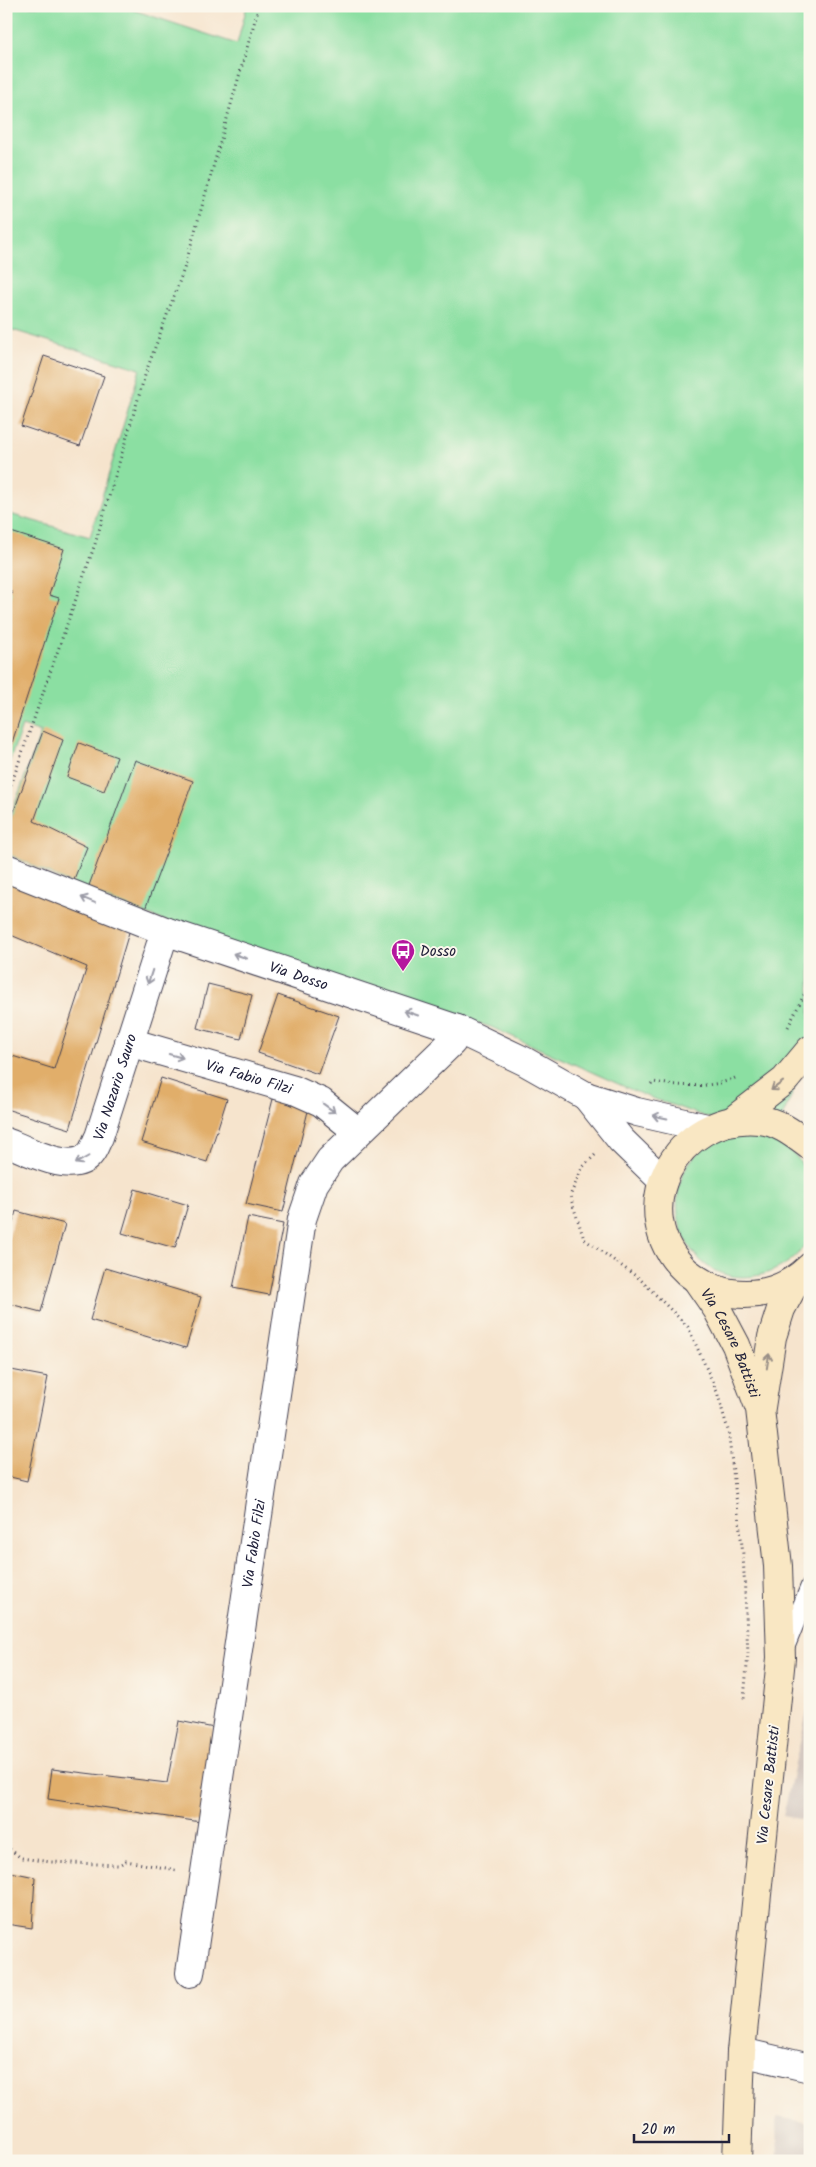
<svg xmlns="http://www.w3.org/2000/svg" width="816" height="2167" viewBox="0 0 816 2167" font-family="Kalam,sans-serif">
  <style>
    .industrial { fill: #cec1ba }
    .green { fill: #8bdfa2; stroke: #56806e }
    .building { fill: #e1ae6a }
    .lines { fill: none; stroke-linecap: round; stroke-linejoin: round }
    .lane-casing { stroke: #423f51; stroke-width: 20 }
    .street-casing { stroke: #423f51; stroke-width: 30 }
    .secondary-casing { stroke: #423f51; stroke-width: 30 }
    .path { stroke: #423f51; stroke-width: 3; stroke-dasharray: 1 4; stroke-linecap: butt }
    .lane { stroke: #fff; stroke-width: 18 }
    .street { stroke: #fff; stroke-width: 28 }
    .secondary { stroke: #f9e7c3; stroke-width: 28 }
    .oneway { stroke: #9c9ca7 }
    .oneway2 { stroke: #988e86 }
    .labels { text-anchor: middle; stroke-width: 4; stroke-linejoin: round; paint-order: stroke }
    .poi-label { font-size: 15px; fill: #22223b; stroke: #fbf7ec; text-anchor: start }
    .street-label { font-size: 15px; fill: #22223b; stroke: #fbf7ec }
  </style>
  <rect width="100%" height="100%" fill="#fbf7ec"/>
  <filter id="ink" filterUnits="userSpaceOnUse"><feTurbulence type="fractalNoise" baseFrequency=".02" numOctaves="2"/><feDisplacementMap in="SourceGraphic" scale="10" xChannelSelector="R" yChannelSelector="G"/><feConvolveMatrix kernelMatrix="1 2 1 2 8 2 1 2 1" color-interpolation-filters="sRGB"/></filter>
  <filter id="wash" filterUnits="userSpaceOnUse"><feTurbulence type="fractalNoise" baseFrequency=".0096" numOctaves="4" result="noise"/><feDisplacementMap in="SourceGraphic" scale="20" xChannelSelector="R" yChannelSelector="G"/><feGaussianBlur stdDeviation="1.12" result="paint"/><feColorMatrix in="noise" values="0 0 0 0 0 0 0 0 0 0 0 0 0 0 0 0 0 1.4 0 .05"/><feComposite in="paint" operator="in"/></filter>
  <g filter="url(#wash)">
    <rect width="100%" height="100%" fill="#f6e4cd"/>
    <path class="industrial" d="M 810,1699 L 810,1821 L 783,1816 Z
      M 777,2117 L 810,2123 L 810,2161 L 778,2161 Z"/>
    <path class="green" d="M 6,6 L 121,6 L 237,44 L 247,6 L 810,6 L 810,1053 L 772,1140 C 816,1157 810,1197 810,1236 C 801,1255 784,1268 764,1274 C 668,1300 641,1147 738,1135 C 747,1134 757,1137 764,1137 L 643,1095 L 491,1027 L 209,937 L 86,892 L 6,853 L 6,829 L 41,732 L 22,726 L 6,771 L 6,513 L 90,537 L 140,369 L 6,328 Z"/>
    <g id="blocks">
      <path class="building" d="M 44,356 L 104,376 L 80,446 L 21,426 Z
        M 11,532 L 64,549 L 49,595 L 59,598 L 7,758 L 6,609 L 12,592 L 6,591 L 6,547 Z
        M 43,731 L 63,740 L 34,821 L 87,847 L 72,884 L 6,852 L 6,833 Z
        M 79,743 L 117,757 L 104,791 L 67,777 Z
        M 135,760 L 193,781 L 144,912 L 87,891 Z
        M 6,878 L 130,929 L 70,1129 L 6,1109 L 6,1054 L 54,1069 L 87,967 L 6,933 Z
        M 208,984 L 252,995 L 241,1039 L 197,1028 Z
        M 278,995 L 339,1016 L 318,1074 L 258,1053 Z
        M 161,1078 L 227,1099 L 207,1162 L 141,1142 Z
        M 273,1099 L 309,1107 L 283,1212 L 246,1204 Z
        M 135,1189 L 188,1205 L 175,1248 L 122,1233 Z
        M 16,1211 L 65,1224 L 41,1312 L 6,1303 L 6,1247 Z
        M 248,1217 L 283,1224 L 269,1295 L 233,1288 Z
        M 105,1268 L 201,1297 L 186,1348 L 90,1320 Z
        M 6,1369 L 48,1377 L 27,1481 L 6,1476 Z
        M 179,1721 L 214,1728 L 201,1822 L 48,1799 L 52,1769 L 167,1783 Z
        M 6,1871 L 35,1877 L 32,1928 L 6,1924 Z"/>
    </g>
  </g>
  <g filter="url(#ink)">
    <use href="#blocks" fill-opacity="0" stroke="#423f51" stroke-width="1"/>
    <g class="lines">
      <g class="lane-casing">
        <path id="lane" d="M 785,1648 L 810,1586"/>
      </g>
      <g class="street-casing">
        <g id="street">
          <path id="s1" d="M 6,868 L 165,931 L 457,1029 L 524,1061 L 586,1096 L 637,1112 L 707,1128"/>
          <path id="s2" d="M 129,1042 L 294,1090 L 321,1102 L 358,1132"/>
          <path d="M 586,1096 L 621,1140 L 663,1181"/>
          <path id="s3" d="M 6,1142 C 27,1150 73,1176 90,1154 C 94,1150 96,1142 99,1137 L 165,931"/>
          <path id="s4" d="M 190,1973 L 302,1219 L 314,1184 L 330,1160 L 452,1042 L 457,1029"/>
          <path d="M 741,2052 L 810,2068"/>
        </g>
      </g>
      <g class="secondary-casing">
        <g id="secondary">
          <path d="M 732,1121 L 785,1080 L 810,1050"/>
          <path d="M 810,1146 C 795,1135 779,1122 760,1120 C 676,1111 622,1213 687,1272 C 700,1282 714,1291 731,1293 C 762,1297 787,1289 810,1267"/>
          <path id="s5" d="M 697,1280 L 717,1309 L 736,1345 L 760,1409 L 778,1566 L 781,1658 L 741,2052 L 737,2161"/>
          <path d="M 761,1407 L 772,1337 L 781,1309 L 797,1279"/>
        </g>
      </g>
      <path class="path" d="M 6,799 L 95,544 L 146,372 L 185,266 L 259,6
        M 788,1027 L 810,983
        M 651,1084 L 653,1082 C 679,1086 710,1089 735,1078
        M 595,1155 L 582,1168 L 570,1196 L 584,1239 L 640,1279 L 688,1327 L 717,1392 L 728,1430 L 743,1554 L 748,1654 L 744,1699
        M 6,1846 L 21,1858 L 51,1862 L 119,1865 L 126,1861 L 177,1870"/>
      <use href="#lane" class="lane"/>
      <use href="#street" class="street"/>
      <use href="#secondary" class="secondary"/>
    </g>
    <defs><path id="oneway-shaft" d="M-6 0H5M1.5-3L5.5 0L1.5 3" fill="none" stroke-width="1.6" stroke-linecap="round" stroke-linejoin="round" transform="scale(1.25)"/></defs>
    <g class="oneway">
      <use href="#oneway-shaft" transform="translate(88 900) rotate(-158)"/>
      <use href="#oneway-shaft" transform="translate(240 956) rotate(-161)"/>
      <use href="#oneway-shaft" transform="translate(150 977) rotate(108)"/>
      <use href="#oneway-shaft" transform="translate(411 1013) rotate(-161)"/>
      <use href="#oneway-shaft" transform="translate(176 1056) rotate(16)"/>
      <use href="#oneway-shaft" transform="translate(329 1108) rotate(36)"/>
      <use href="#oneway-shaft" transform="translate(660 1117) rotate(-168)"/>
      <use href="#oneway-shaft" transform="translate(82 1160) rotate(150)"/>
    </g>
    <g class="oneway2">
      <use href="#oneway-shaft" transform="translate(777 1086) rotate(144)"/>
      <use href="#oneway-shaft" transform="translate(768 1361) rotate(-81)"/>
    </g>
  </g>
  <defs>
    <g id="bus-pin" transform="scale(1.25)"><path d="M0 17L-7.5 6A9.5 9.5 0 1 1 7.5 6Z" fill="#b5179e" stroke="#fbf7ec"/><path d="M-5-6H5V4H4V6H2V4H-2V6H-4V4H-5ZM-3.5-4V0h7V-4ZM-3.5 1.2v1.5H-2V1.2ZM2 1.2v1.5H3.5V1.2Z" fill="#fff"/></g>
  </defs>
  <g fill-rule="evenodd">
    <use href="#bus-pin" x="403" y="951"/>
  </g>
  <g class="labels">
    <g class="poi-label">
      <text x="420" y="956">Dosso</text>
    </g>
    <g class="street-label">
      <text dy="5" stroke="none"><textPath href="#s1" startOffset="312">Via Dosso</textPath></text>
      <text dy="5" stroke="none"><textPath href="#s2" startOffset="125">Via Fabio Filzi</textPath></text>
      <text dy="5" stroke="none"><textPath href="#s3" startOffset="162">Via Nazario Sauro</textPath></text>
      <text dy="5" stroke="none"><textPath href="#s5" startOffset="72">Via Cesare Battisti</textPath></text>
      <text dy="5" stroke="none"><textPath href="#s4" startOffset="434">Via Fabio Filzi</textPath></text>
      <text transform="translate(768 1785) rotate(-84)" y="5">Via Cesare Battisti</text>
    </g>
  </g>
  <rect width="816" height="2167" fill="none" stroke="#fbf7ec" stroke-width="25"/>
  <path d="M634 2134v8h95v-8" fill="none" stroke="#22223b" stroke-width="2.5"/>
  <text x="641" y="2134" font-size="15" fill="#22223b" stroke="#fbf7ec" stroke-width="4" paint-order="stroke">20 m</text>
</svg>
